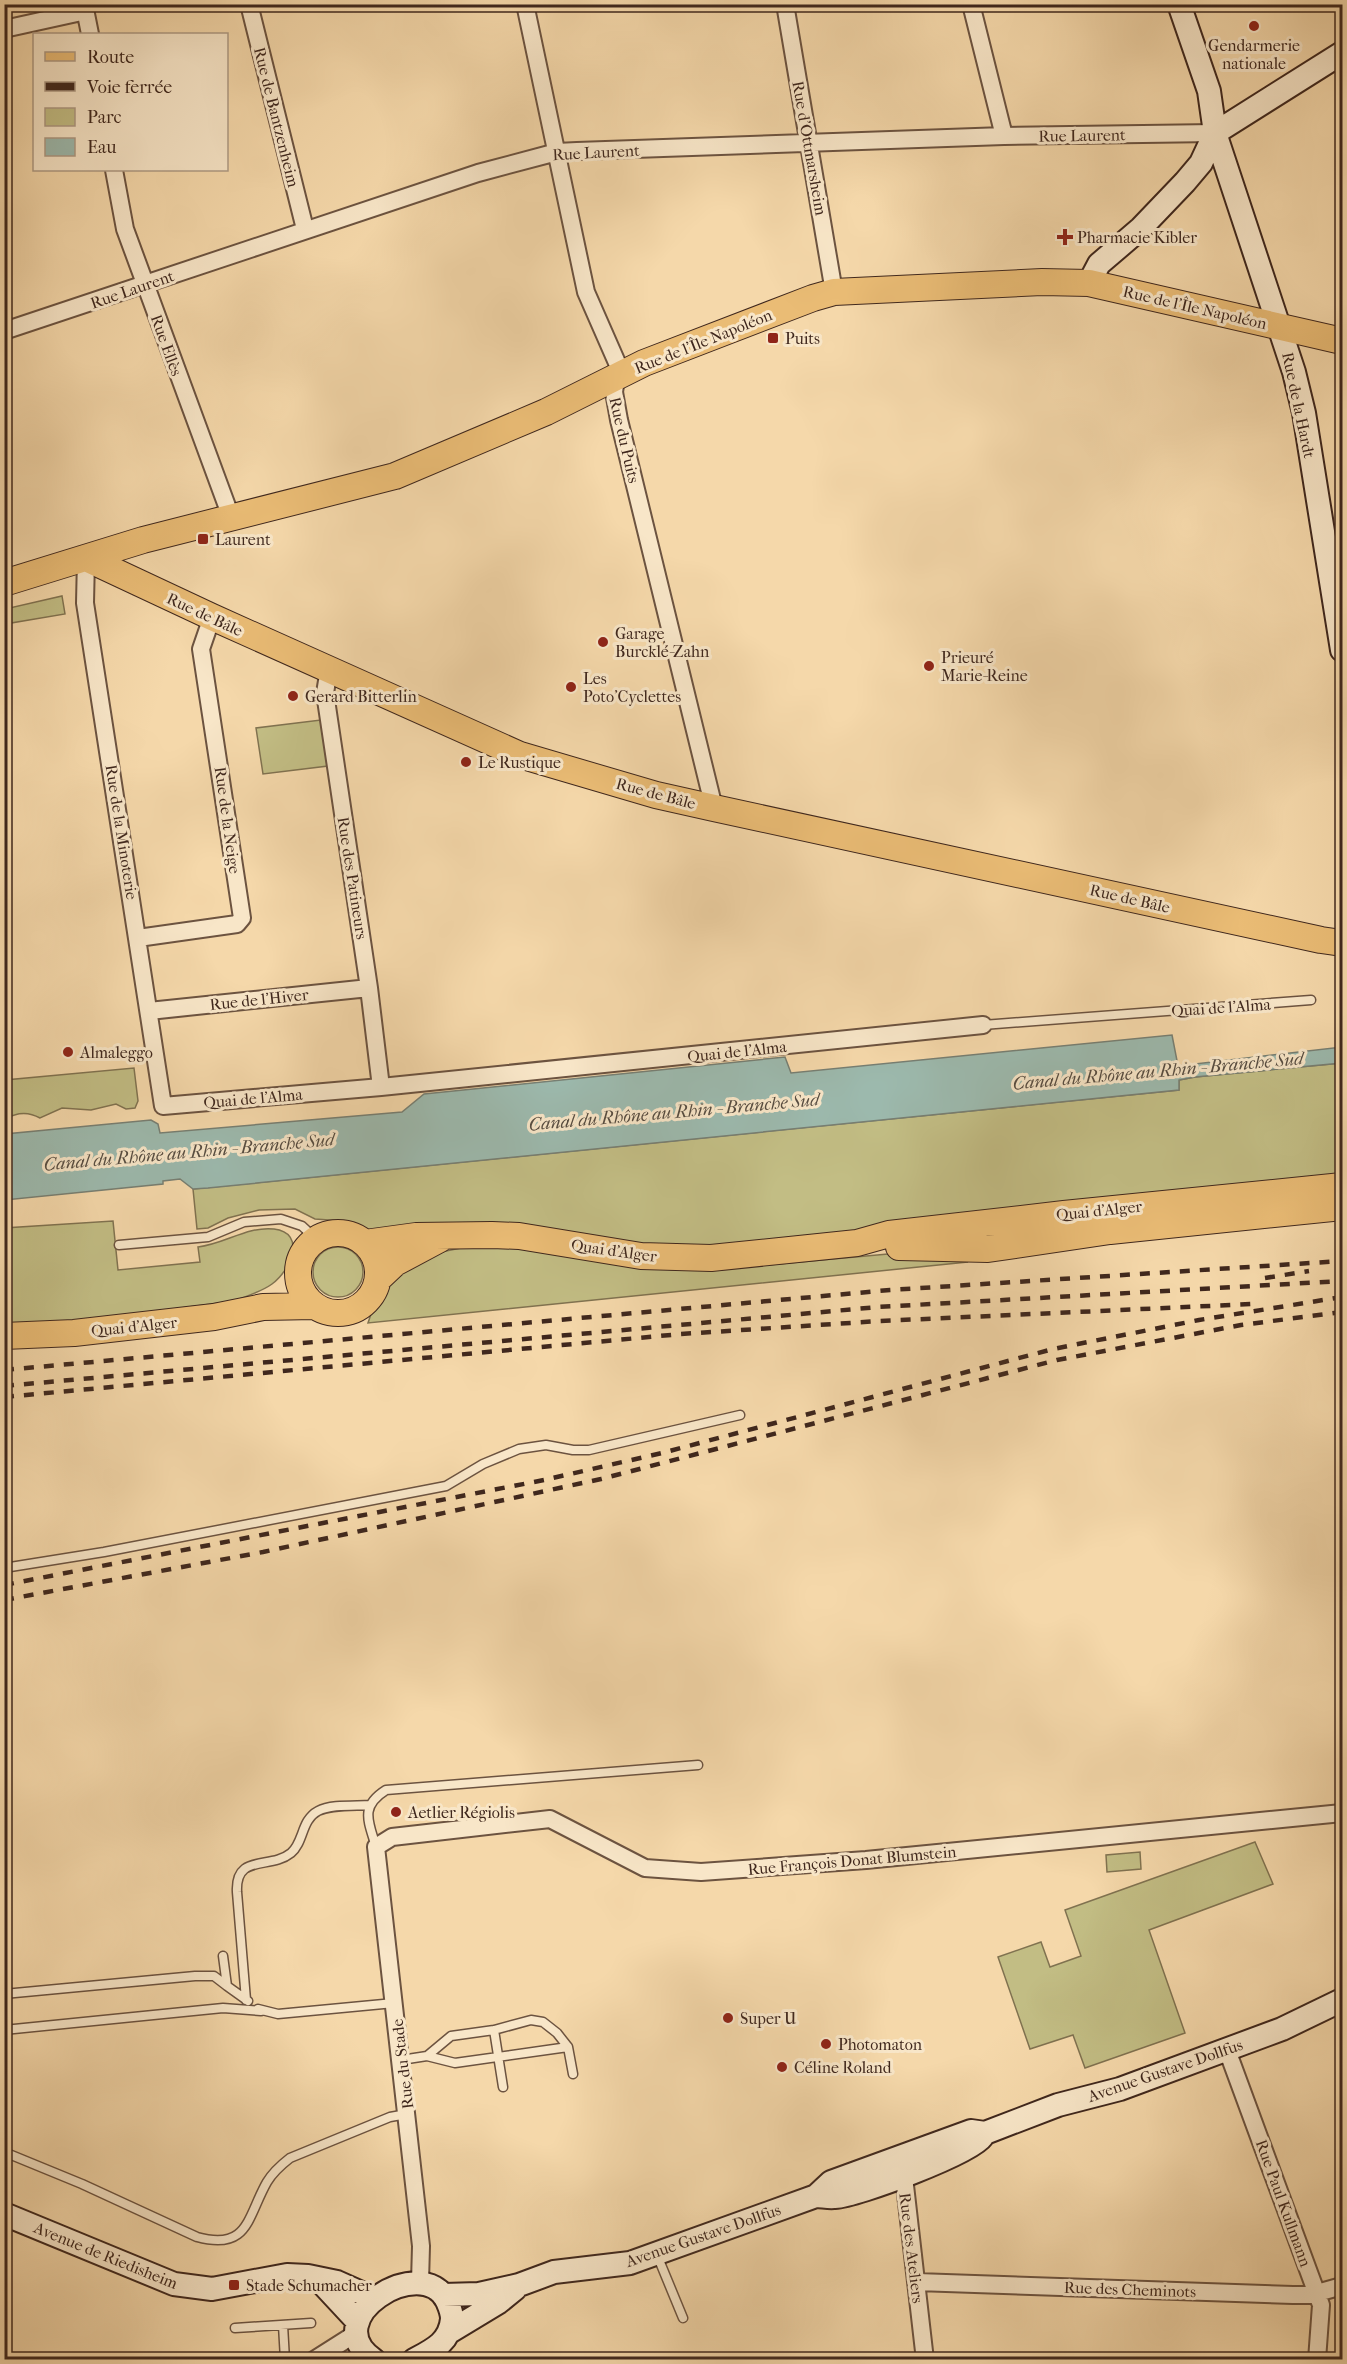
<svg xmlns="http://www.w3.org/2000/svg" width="1347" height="2364" viewBox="0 0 1347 2364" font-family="'IM FELL French Canon',serif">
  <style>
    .green { fill: #c2bd84; stroke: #807250; stroke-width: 1.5 }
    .water { fill: #9cb9ad; stroke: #777f73; stroke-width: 1.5 }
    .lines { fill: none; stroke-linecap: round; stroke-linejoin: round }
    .service-casing { stroke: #6c5340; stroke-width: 11 }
    .minor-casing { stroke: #6c5340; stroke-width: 20 }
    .secondary-casing { stroke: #3f271d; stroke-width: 26 }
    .primary-casing { stroke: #3f271d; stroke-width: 28 }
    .service { stroke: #f8e6c8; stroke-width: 8 }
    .minor { stroke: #f8e6c8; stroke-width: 16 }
    .secondary { stroke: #f8e6c8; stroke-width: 22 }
    .primary { stroke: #eabc75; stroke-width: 26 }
    .rail { stroke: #3f271d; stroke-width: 4.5; stroke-dasharray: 10 10; stroke-linecap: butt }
    .poi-dot { fill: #8f2418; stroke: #f8e6c8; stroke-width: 2 }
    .labels { text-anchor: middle; stroke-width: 6; stroke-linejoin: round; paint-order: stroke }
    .poi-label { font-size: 16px; fill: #3f271d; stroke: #f8e6c8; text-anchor: start }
    .street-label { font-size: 16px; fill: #3f271d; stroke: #f8e6c8 }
    .water-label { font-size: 18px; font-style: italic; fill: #564c41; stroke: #f8e6c8 }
  </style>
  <rect width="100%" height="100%" fill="#f5d8aa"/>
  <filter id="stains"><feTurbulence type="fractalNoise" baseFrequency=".00333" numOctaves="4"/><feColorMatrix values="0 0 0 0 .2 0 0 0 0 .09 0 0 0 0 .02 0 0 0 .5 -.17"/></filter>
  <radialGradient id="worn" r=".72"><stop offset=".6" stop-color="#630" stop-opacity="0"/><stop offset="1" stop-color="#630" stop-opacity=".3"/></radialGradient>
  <path class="green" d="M 62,596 L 65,614 L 5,624 L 5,609 Z
    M 329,719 L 336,765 L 263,774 L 256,728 Z
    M 1342,1063 L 1342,1178 L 718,1247 L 377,1232 L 343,1221 L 315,1219 L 295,1209 L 259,1210 L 228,1218 L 208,1228 L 197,1229 L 193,1189 L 1179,1090 L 1179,1080 L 1195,1077 Z
    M 134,1068 L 138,1101 L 135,1108 L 126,1109 L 116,1104 L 91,1110 L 62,1108 L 40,1118 C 28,1111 17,1112 5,1119 L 5,1080 Z
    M 113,1221 L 118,1270 L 200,1262 L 198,1247 C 225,1244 247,1226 274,1229 C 307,1233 291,1270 272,1284 C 261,1292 247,1296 234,1301 L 75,1322 L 5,1326 L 4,1228 Z
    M 466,1247 L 520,1247 L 640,1267 L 677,1270 L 711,1270 L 899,1253 L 933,1254 L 968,1262 L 368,1323 L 372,1311 L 400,1270 L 441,1252 Z
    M313 1272a25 25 0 1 1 50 0a25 25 0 1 1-50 0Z
    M 1255,1842 L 1273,1884 L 1149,1930 L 1185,2033 L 1085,2068 L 1073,2035 L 1030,2049 L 998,1957 L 1041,1942 L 1050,1967 L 1081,1956 L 1065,1910 Z
    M 1140,1852 L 1141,1869 L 1107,1872 L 1106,1855 Z"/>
  <path class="water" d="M 1172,1035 L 1178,1066 L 1342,1047 L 1342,1063 L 1195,1077 L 1179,1080 L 1179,1090 L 208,1188 L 193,1189 L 180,1179 L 163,1181 L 163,1184 L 5,1200 L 5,1134 L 151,1120 L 158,1124 L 160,1133 L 402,1112 L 424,1094 L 785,1057 L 791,1073 Z"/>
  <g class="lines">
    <g class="service-casing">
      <path id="service" d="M 983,1025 L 1311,1000
        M 119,1245 L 208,1237 L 244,1222 L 281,1219 L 302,1226 L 316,1239
        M 4,1568 L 104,1552 L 446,1486 L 483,1464 L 519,1449 L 546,1445 L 573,1450 L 589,1450 L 740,1415
        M 376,1847 C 369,1822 359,1807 386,1790 L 698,1765
        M 223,1956 L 227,1986 L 248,2001
        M 4,1994 L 195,1976 L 214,1976 L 227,1986
        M 246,2000 L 237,1892 C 235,1853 270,1870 291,1853 C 304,1842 301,1820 318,1811 C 331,1804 355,1806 370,1805
        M 258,2009 L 278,2014 L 394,2003
        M 4,2030 L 223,2008 L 261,2011
        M 494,2030 L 503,2087
        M 427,2056 L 451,2036 L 494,2030 L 531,2020 L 543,2022 L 557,2033 L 568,2047 L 573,2074
        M 401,2060 L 427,2056 L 455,2063 L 568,2047
        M 4,2152 L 82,2184 L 197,2237 C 249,2251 247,2217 267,2182 C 273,2172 281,2165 290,2158 L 390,2117 L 407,2114
        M 657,2255 L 683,2318
        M 283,2325 L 285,2360
        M 235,2328 L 311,2323"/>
    </g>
    <g class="minor-casing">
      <path id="minor" d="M 84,4 L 90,34
        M 249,4 L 305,229
        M 525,4 L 586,292 L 618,365 L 614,392 L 619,420 L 714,808
        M 785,4 L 834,292
        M 971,4 L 1004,136
        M 4,29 L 86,11
        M 114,170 L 125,229 L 231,517
        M 4,331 L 478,173 L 557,152 L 577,151 L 1004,136 L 1215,133
        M 86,558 L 85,603 L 163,1106 L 381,1087 L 983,1025
        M 329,669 L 325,693 L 369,988 L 381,1087
        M 138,938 L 237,924 L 242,918 L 201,649 L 212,617
        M 149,1011 L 369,988
        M 1227,2050 L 1321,2305 L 1317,2360
        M 903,2168 L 925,2360
        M 420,2282 L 421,2246 L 376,1847 L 392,1837 L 550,1819 L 645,1868 L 701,1872 L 866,1860 L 1342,1813
        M 917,2282 L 1293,2295 L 1310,2295 L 1342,2286
        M 314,2360 L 355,2334"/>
    </g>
    <g class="secondary-casing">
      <path id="secondary" d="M 1179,4 L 1209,91 L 1215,133 L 1294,372 L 1304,413 L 1342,650
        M 1089,283 L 1099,264 L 1141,228 L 1185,182 L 1201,163 L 1215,133 L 1342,53
        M 816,2196 C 822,2196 829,2198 835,2197 C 857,2196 971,2153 982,2137
        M 4,2214 L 174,2284 L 212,2289 L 287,2275 L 308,2276 L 337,2282 L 375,2299
        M 317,2278 L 357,2321
        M 443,2295 L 479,2294 L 519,2285 L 554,2272 L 630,2263 L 816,2196 L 831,2182 L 971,2131 L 985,2133 L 1058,2105 L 1120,2089 L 1282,2029 L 1342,2000
        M 451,2331 L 499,2302 L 515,2289
        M 374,2360 C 314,2319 422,2251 447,2301 C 450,2308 452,2312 452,2319 C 450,2342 433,2350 414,2360"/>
    </g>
    <g class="primary-casing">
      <path id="primary" d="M 86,558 L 212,617 L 520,755 L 656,795 L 714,808 L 1321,940 L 1342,943
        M 4,583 L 143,540 L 395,476 L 546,412 L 644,363 L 813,298 L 834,292 L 1042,282 L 1089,283 L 1342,341
        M298 1273a40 40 0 1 1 80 0a40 40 0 1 1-80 0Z
        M 365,1243 L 416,1236 L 492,1235 L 519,1236 L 641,1256 L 711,1258 L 857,1243 L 889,1234 L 1064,1214 L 1342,1186
        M 899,1247 L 988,1249 L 1110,1231 L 1342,1207
        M 378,1279 L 395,1263 L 440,1239
        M 4,1336 L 74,1333 L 214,1317 L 263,1307 L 314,1306"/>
    </g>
    <use href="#service" class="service"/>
    <use href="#minor" class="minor"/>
    <use href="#secondary" class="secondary"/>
    <use href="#primary" class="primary"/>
    <path class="rail" d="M 1265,1278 L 1309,1271
      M 4,1370 L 890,1290 L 1342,1261
      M 4,1386 L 878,1307 L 1342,1281
      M 4,1397 L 681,1334 L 880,1321 L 1252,1304
      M 4,1585 L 544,1480 L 662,1453 L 1053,1349 L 1199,1320 L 1342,1297
      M 4,1600 L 263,1552 L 601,1479 L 1057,1360 L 1241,1325 L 1342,1312"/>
  </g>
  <g class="poi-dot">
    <circle cx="1254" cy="26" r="6"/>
    <path d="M1062 228h6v6h6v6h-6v6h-6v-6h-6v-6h6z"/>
    <rect x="767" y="332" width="12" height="12" rx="3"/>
    <rect x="197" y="533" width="12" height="12" rx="3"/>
    <circle cx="603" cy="642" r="6"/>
    <circle cx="929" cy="666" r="6"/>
    <circle cx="571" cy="687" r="6"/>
    <circle cx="293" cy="696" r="6"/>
    <circle cx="466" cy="762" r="6"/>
    <circle cx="68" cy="1052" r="6"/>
    <circle cx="396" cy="1812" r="6"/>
    <circle cx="728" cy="2018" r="6"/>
    <circle cx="826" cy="2044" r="6"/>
    <circle cx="782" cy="2067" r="6"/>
    <rect x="228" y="2279" width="12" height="12" rx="3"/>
  </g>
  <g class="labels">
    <g class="poi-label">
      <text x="1254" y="51" text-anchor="middle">Gendarmerie<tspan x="1254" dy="18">nationale</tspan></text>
      <text x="1077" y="243">Pharmacie Kibler</text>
      <text x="785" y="344">Puits</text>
      <text x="215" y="545">Laurent</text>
      <text x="615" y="639">Garage<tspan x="615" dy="18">Burcklé-Zahn</tspan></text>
      <text x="941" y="663">Prieuré<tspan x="941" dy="18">Marie-Reine</tspan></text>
      <text x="583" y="684">Les<tspan x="583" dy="18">Poto'Cyclettes</tspan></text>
      <text x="305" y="702">Gerard Bitterlin</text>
      <text x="478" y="768">Le Rustique</text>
      <text x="80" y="1058">Almaleggo</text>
      <text x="408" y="1818">Aetlier Régiolis</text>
      <text x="740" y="2024">Super U</text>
      <text x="838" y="2050">Photomaton</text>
      <text x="794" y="2073">Céline Roland</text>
      <text x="246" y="2291">Stade Schumacher</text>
    </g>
    <g class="street-label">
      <text transform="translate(277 117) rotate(76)" y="6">Rue de Bantzenheim</text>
      <text transform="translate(1082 135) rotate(-1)" y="6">Rue Laurent</text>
      <text transform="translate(810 148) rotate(80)" y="6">Rue d'Ottmarsheim</text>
      <text transform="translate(596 152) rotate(-3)" y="6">Rue Laurent</text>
      <text transform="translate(132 289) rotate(-19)" y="6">Rue Laurent</text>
      <text transform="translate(1195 307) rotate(13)" y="6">Rue de l'Île Napoléon</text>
      <text transform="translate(703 341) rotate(-22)" y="6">Rue de l'Île Napoléon</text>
      <text transform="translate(167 345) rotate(70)" y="6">Rue Ellès</text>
      <text transform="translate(1299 405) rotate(78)" y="6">Rue de la Hardt</text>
      <text transform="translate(625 440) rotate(77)" y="6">Rue du Puits</text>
      <text transform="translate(205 614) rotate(25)" y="6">Rue de Bâle</text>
      <text transform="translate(656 793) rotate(15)" y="6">Rue de Bâle</text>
      <text transform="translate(228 820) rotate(82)" y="6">Rue de la Neige</text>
      <text transform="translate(122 832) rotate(81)" y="6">Rue de la Minoterie</text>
      <text transform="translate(353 878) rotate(81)" y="6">Rue des Patineurs</text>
      <text transform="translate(1130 898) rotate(13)" y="6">Rue de Bâle</text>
      <text transform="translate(259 999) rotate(-6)" y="6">Rue de l'Hiver</text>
      <text transform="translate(1221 1007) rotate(-4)" y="6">Quai de l'Alma</text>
      <text transform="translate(737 1051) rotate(-6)" y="6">Quai de l'Alma</text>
      <text transform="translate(253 1098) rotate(-5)" y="6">Quai de l'Alma</text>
      <text transform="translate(1099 1210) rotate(-6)" y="6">Quai d'Alger</text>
      <text transform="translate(614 1250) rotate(8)" y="6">Quai d'Alger</text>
      <text transform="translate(134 1326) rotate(-6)" y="6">Quai d'Alger</text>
      <text transform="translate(852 1860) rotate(-5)" y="6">Rue François Donat Blumstein</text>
      <text transform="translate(402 2064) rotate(-97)" y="6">Rue du Stade</text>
      <text transform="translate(1165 2070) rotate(-19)" y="6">Avenue Gustave Dollfus</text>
      <text transform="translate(1284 2203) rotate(70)" y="6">Rue Paul Kullmann</text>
      <text transform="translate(703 2235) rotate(-19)" y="6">Avenue Gustave Dollfus</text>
      <text transform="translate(912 2248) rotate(83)" y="6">Rue des Ateliers</text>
      <text transform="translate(106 2255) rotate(22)" y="6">Avenue de Riedisheim</text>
      <text transform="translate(1130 2289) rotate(2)" y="6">Rue des Cheminots</text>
    </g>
    <g class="water-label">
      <text transform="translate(1158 1071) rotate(-5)" y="6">Canal du Rhône au Rhin - Branche Sud</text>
      <text transform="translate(674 1112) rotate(-5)" y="6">Canal du Rhône au Rhin - Branche Sud</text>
      <text transform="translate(189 1152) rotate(-5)" y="6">Canal du Rhône au Rhin - Branche Sud</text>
    </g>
  </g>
  <rect width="1347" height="2364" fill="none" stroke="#f5d8aa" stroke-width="24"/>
  <rect x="6" y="6" width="1335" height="2352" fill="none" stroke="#3f271d" stroke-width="3"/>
  <rect x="12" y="12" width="1323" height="2340" fill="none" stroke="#3f271d" stroke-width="1.5"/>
  <rect x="33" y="33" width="195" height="138" fill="#f8e6c8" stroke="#ae9a84" stroke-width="1.5"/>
  <rect x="45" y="52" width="30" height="9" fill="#eabc75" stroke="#ae9a84" stroke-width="1.5"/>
  <text x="87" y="63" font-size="18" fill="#3f271d">Route</text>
  <rect x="45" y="82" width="30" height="9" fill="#3f271d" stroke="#ae9a84" stroke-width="1.5"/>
  <text x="87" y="93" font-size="18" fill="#3f271d">Voie ferrée</text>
  <rect x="45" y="108" width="30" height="18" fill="#c2bd84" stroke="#ae9a84" stroke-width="1.5"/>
  <text x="87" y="123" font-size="18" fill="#3f271d">Parc</text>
  <rect x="45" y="138" width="30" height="18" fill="#9cb9ad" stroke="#ae9a84" stroke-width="1.5"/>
  <text x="87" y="153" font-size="18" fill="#3f271d">Eau</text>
  <rect width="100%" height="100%" filter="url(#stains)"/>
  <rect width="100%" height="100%" fill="url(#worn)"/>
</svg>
